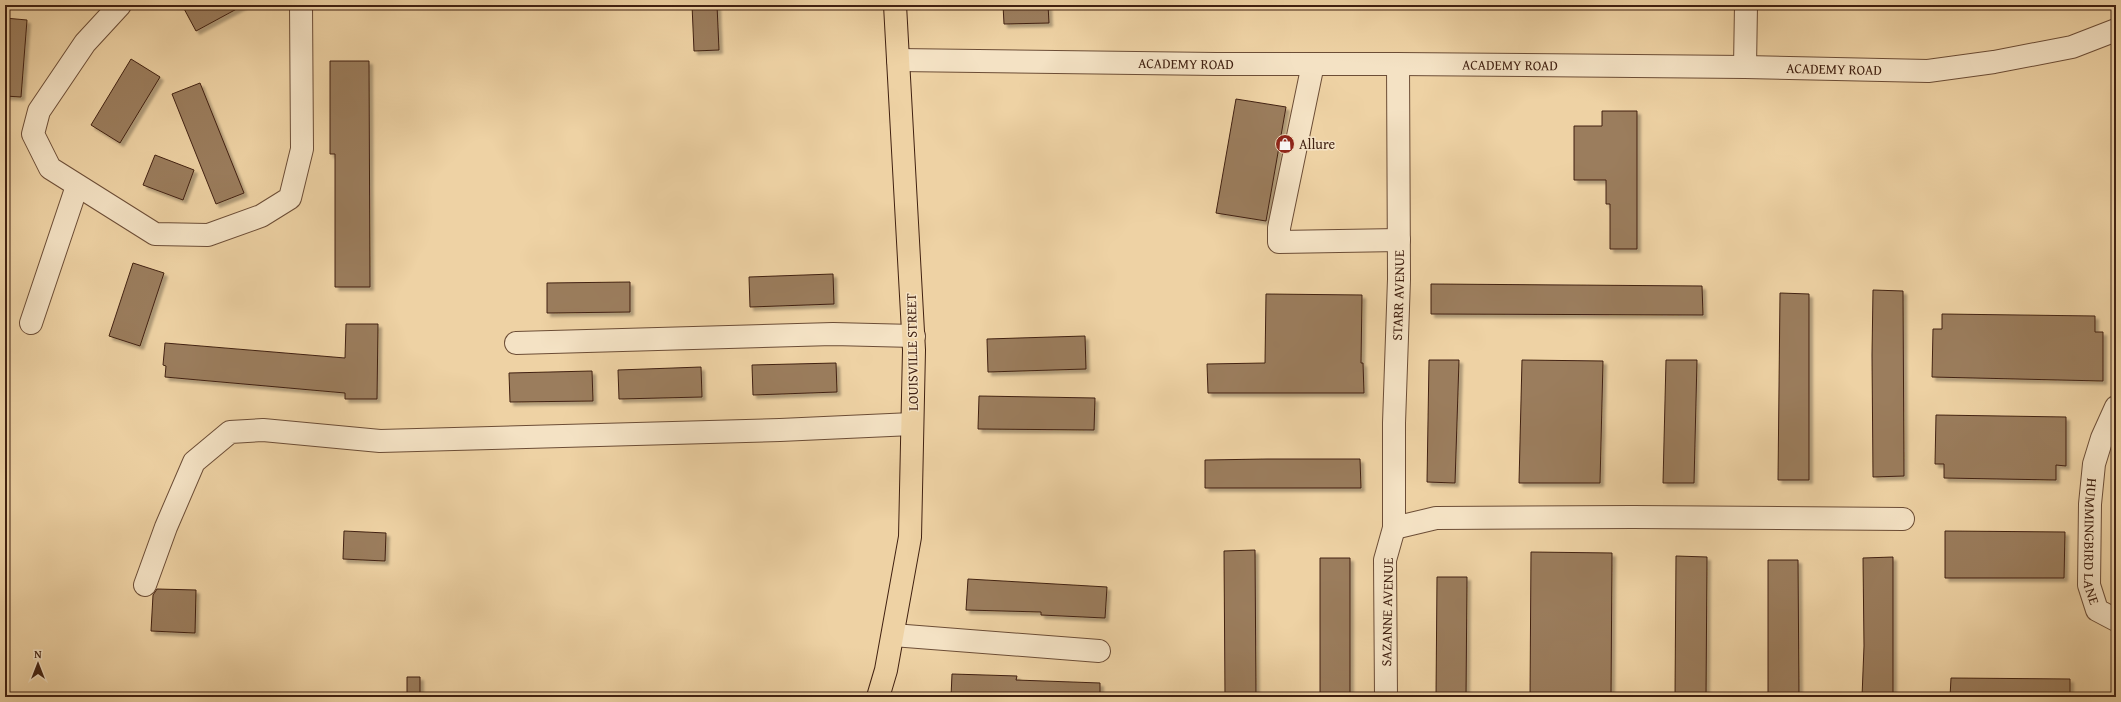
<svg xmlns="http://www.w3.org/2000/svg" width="2121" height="702" viewBox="0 0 2121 702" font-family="'Gentium Book Plus',serif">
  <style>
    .building { fill: #9b7d5d; stroke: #412111; filter: url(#shadow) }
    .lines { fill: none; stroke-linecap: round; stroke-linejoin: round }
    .minor-casing { stroke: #6c4d36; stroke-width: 24 }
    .major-casing { stroke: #412111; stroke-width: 24 }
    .minor { stroke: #f4e2c4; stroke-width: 22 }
    .major { stroke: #eed2a4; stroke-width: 22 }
    .labels { text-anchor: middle; stroke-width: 3; stroke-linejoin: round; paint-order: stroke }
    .street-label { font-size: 14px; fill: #412111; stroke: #f4e2c4 }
    .poi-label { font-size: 14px; fill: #412111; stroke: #f4e2c4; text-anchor: start }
  </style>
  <defs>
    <filter id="shadow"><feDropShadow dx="3.5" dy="3.5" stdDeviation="1" flood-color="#0004"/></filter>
  </defs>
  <rect width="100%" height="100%" fill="#eed2a4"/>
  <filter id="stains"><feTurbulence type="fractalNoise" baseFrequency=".005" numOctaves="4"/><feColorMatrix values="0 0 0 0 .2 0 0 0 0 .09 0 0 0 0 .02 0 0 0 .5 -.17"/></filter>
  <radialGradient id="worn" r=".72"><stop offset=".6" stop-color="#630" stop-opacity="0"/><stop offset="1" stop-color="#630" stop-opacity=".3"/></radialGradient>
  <path class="building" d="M 182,5 L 244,5 L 196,31 Z
    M 692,5 L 717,5 L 719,50 L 694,51 Z
    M 1003,5 L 1048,5 L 1049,23 L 1004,24 Z
    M 5,18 L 27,20 L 21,97 L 5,96 Z
    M 131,59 L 160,77 L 120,143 L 91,125 Z
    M 330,61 L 369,61 L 370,287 L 335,287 L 335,154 L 330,154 Z
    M 200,83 L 244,193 L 216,204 L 172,94 Z
    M 1236,99 L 1286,107 L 1266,221 L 1216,213 Z
    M 1602,111 L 1637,111 L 1637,249 L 1610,249 L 1610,204 L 1606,204 L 1606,180 L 1574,180 L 1574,126 L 1602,126 Z
    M 155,155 L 194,170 L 183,200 L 143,185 Z
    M 133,263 L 164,273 L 140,346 L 109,336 Z
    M 833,274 L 834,304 L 750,307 L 749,277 Z
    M 630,282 L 630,312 L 547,313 L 547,283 Z
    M 1431,284 L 1702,286 L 1703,315 L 1431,314 Z
    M 1873,290 L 1903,291 L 1904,476 L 1873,477 L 1872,355 Z
    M 1780,293 L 1809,294 L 1809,480 L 1778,480 Z
    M 1266,294 L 1362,295 L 1361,363 L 1363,363 L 1364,393 L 1208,393 L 1207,364 L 1265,363 Z
    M 1942,314 L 2095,316 L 2095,332 L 2103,332 L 2103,381 L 1932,377 L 1933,329 L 1942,329 Z
    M 346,324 L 378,324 L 377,399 L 345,399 L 345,393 L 165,377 L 166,366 L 163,365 L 165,343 L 345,358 Z
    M 1085,336 L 1086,369 L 988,372 L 987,339 Z
    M 1429,360 L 1459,360 L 1455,483 L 1427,482 Z
    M 1522,360 L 1603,361 L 1600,483 L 1519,483 Z
    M 1666,360 L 1697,360 L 1694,483 L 1663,483 Z
    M 836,363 L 837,392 L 753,395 L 752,365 Z
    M 701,367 L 702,397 L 619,399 L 618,370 Z
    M 592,371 L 593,401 L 510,402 L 509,373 Z
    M 979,396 L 1095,398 L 1094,430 L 978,429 Z
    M 1936,415 L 2066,417 L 2066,466 L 2056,465 L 2056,480 L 1944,478 L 1944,464 L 1935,464 Z
    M 1267,459 L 1360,459 L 1361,488 L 1205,488 L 1205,460 Z
    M 344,531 L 386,533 L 385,561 L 343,559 Z
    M 1945,531 L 2065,532 L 2064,578 L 1945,578 Z
    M 1255,550 L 1256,697 L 1225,697 L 1224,551 Z
    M 1531,552 L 1612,553 L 1611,697 L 1530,697 Z
    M 1676,556 L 1707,557 L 1706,697 L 1675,697 Z
    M 1893,557 L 1893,697 L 1862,697 L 1864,646 L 1863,558 Z
    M 1320,558 L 1350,558 L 1350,697 L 1320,697 Z
    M 1768,560 L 1798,560 L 1799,697 L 1768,697 Z
    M 1437,577 L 1467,577 L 1466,697 L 1436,697 Z
    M 968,579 L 1107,587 L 1105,618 L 1041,615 L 1041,612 L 966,610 Z
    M 157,589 L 196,590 L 195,633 L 151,631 L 153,595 Z
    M 952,674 L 1017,676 L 1016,680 L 1100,683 L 1100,697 L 951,697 Z
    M 407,677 L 420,677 L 420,697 L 407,697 Z
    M 1951,678 L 2070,679 L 2070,697 L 1950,697 Z"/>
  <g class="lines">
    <g class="minor-casing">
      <g id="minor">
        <path d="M 120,5 L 85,43 L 39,111 L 33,134 L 50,168 L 155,234 L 208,235 L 261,216 L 290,198 L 302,149 L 301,5"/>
        <path id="s1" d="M 898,60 L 1216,64 L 1398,64 L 1745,67 L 1928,71 L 1994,62 L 2072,47 L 2116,30"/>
        <path d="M 1313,64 L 1279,228 L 1279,242 L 1399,240"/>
        <path d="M 1745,67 L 1746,5"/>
        <path d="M 31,323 L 77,186"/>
        <path d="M 516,343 L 833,334 L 914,336"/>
        <path id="s2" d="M 2116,407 L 2102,438 L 2094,464 L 2090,504 L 2089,585 L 2097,610 L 2116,620"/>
        <path d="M 1394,528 L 1436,518 L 1633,517 L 1903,519"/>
        <path d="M 145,585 L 166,527 L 194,462 L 230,432 L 263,430 L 380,441 L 780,430 L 912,424"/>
        <path d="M 893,635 L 1099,651"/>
        <path id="s3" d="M 1386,697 L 1385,560 L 1394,528 L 1394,423 L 1399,279 L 1398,64"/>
      </g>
    </g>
    <g class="major-casing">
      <path id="major" d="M 878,697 L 886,670 L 910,537 L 914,350 L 895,5"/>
    </g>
    <use href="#minor" class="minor"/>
    <use href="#major" class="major"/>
  </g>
  <defs>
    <g id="shop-disc" transform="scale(1)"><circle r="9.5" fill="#8f2418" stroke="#f4e2c4"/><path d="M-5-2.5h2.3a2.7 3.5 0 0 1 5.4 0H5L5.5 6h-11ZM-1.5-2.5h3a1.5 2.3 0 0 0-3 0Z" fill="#fff"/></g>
  </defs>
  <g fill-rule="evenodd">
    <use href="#shop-disc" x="1285" y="144"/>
  </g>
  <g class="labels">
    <g class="street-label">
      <text dy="5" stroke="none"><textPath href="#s1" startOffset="288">ACADEMY ROAD</textPath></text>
      <text dy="5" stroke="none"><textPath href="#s1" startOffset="612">ACADEMY ROAD</textPath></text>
      <text dy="5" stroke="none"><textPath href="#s1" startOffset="936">ACADEMY ROAD</textPath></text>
      <text dy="5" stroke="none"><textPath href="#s3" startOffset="403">STARR AVENUE</textPath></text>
      <text transform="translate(912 352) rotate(-91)" y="5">LOUISVILLE STREET</text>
      <text dy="5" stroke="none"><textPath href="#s2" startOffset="139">HUMMINGBIRD LANE</textPath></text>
      <text transform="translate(1387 612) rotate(-89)" y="5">SAZANNE AVENUE</text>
    </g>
    <g class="poi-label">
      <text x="1299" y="149">Allure</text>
    </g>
  </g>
  <rect width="2121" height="702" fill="none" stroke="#eed2a4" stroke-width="20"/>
  <rect x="6" y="6" width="2109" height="690" fill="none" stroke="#412111" stroke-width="2"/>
  <rect x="10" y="10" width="2101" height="682" fill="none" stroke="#412111"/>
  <g transform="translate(38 664)" stroke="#f4e2c4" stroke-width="3" paint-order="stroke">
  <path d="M0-3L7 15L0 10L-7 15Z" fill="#412111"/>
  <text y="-6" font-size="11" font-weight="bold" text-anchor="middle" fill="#412111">N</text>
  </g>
  <rect width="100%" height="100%" filter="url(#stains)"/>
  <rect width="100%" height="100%" fill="url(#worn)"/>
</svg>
